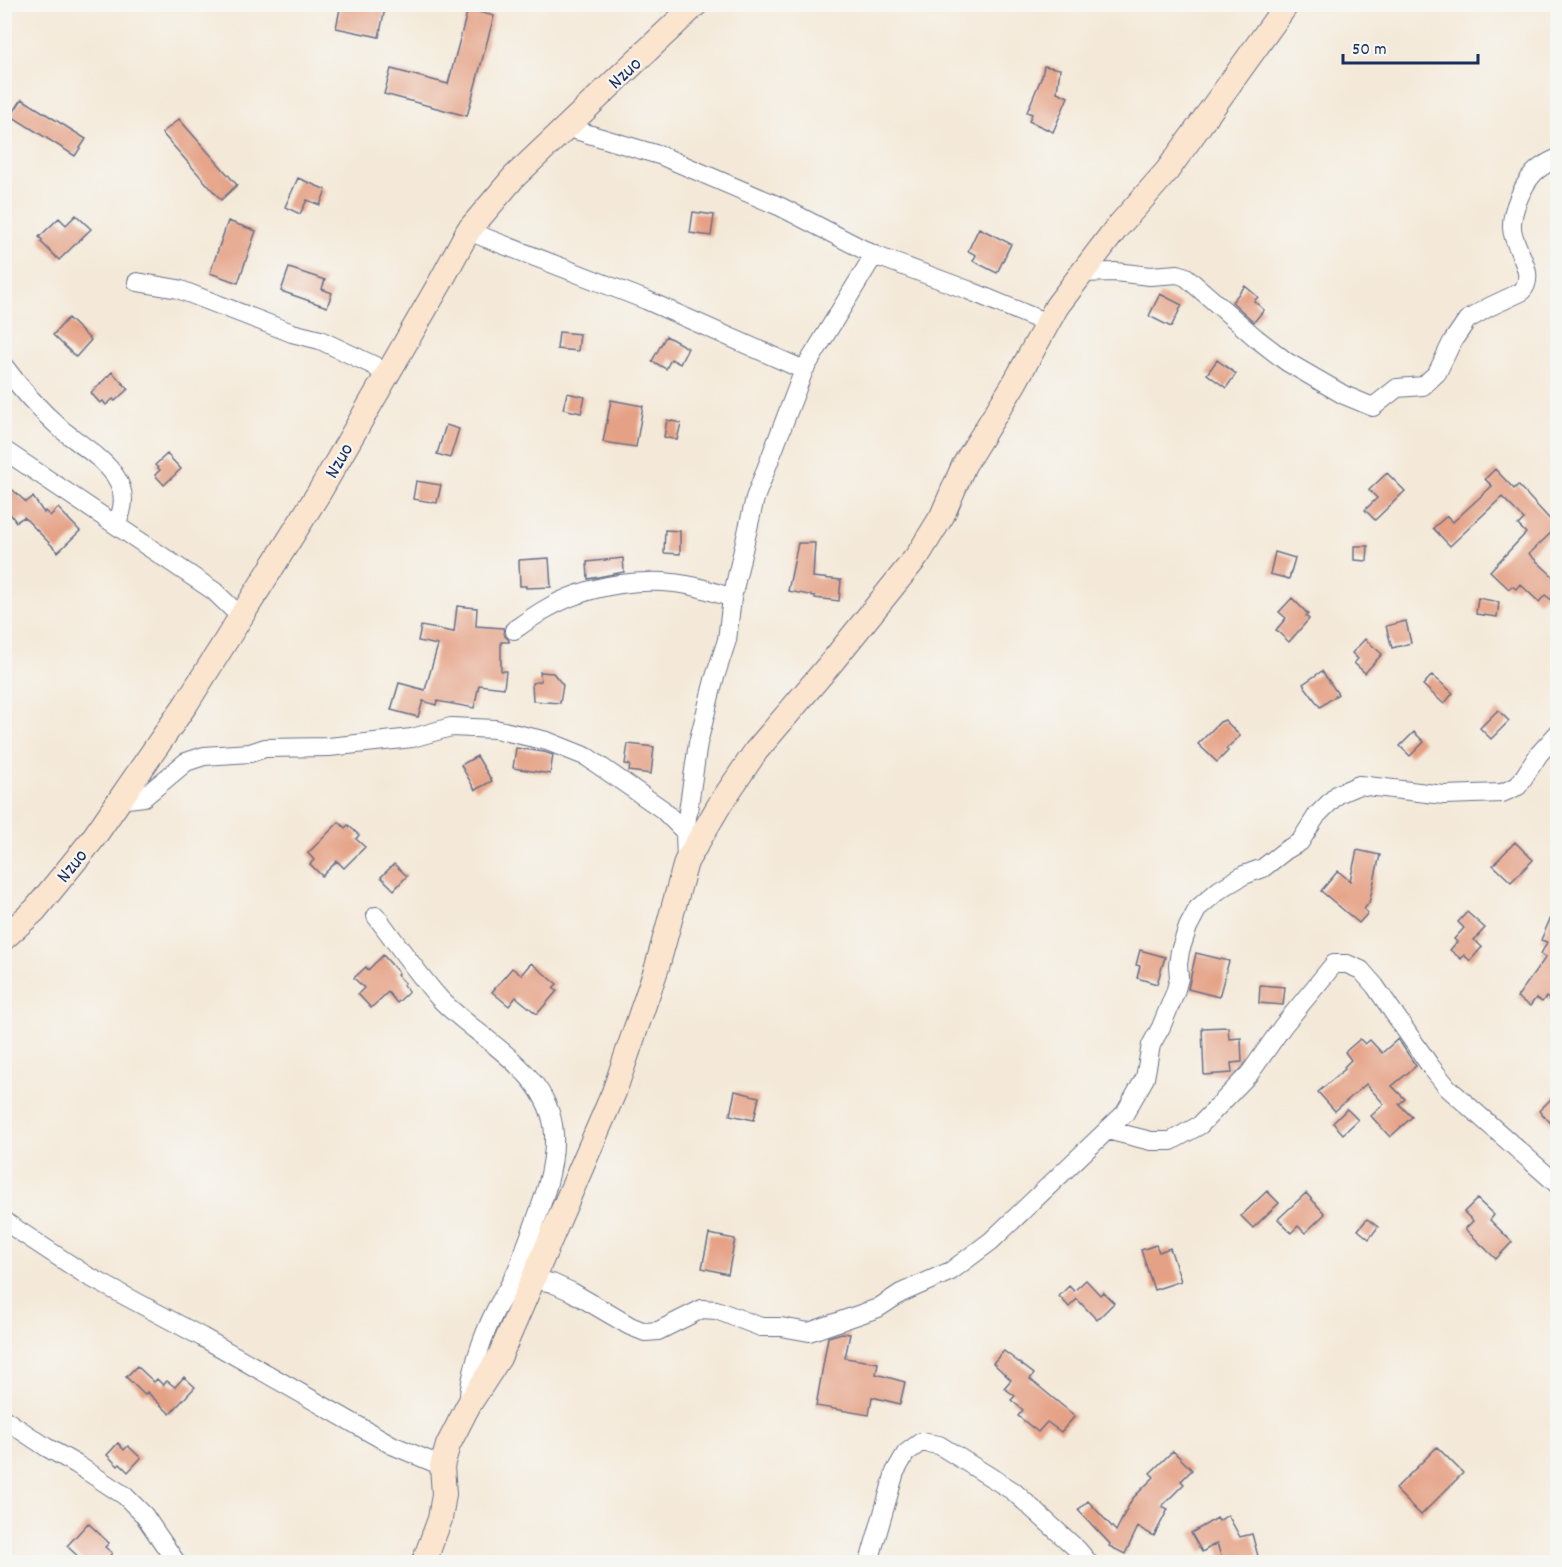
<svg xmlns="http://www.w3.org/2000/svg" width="1562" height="1567" viewBox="0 0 1562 1567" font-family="Dekko,sans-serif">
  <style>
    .building { fill: #e5a185 }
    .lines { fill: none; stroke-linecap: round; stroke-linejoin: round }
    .street-casing { stroke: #677089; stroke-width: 20 }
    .secondary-casing { stroke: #677089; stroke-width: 26 }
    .street { stroke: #fff; stroke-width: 18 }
    .secondary { stroke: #fbe5cf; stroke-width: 24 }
    .labels { text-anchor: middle; stroke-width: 4.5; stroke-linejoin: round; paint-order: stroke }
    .street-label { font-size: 21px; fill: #1b2f5e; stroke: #f6f6f2 }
  </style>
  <rect width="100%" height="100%" fill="#f6f6f2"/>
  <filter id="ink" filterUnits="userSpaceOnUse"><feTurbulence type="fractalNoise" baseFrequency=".0167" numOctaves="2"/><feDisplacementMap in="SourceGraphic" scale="12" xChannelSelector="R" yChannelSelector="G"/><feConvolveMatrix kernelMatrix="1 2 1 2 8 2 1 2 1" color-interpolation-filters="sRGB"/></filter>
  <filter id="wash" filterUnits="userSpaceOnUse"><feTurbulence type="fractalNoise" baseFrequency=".008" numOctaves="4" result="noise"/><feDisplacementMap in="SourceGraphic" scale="24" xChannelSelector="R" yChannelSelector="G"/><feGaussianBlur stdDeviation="1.35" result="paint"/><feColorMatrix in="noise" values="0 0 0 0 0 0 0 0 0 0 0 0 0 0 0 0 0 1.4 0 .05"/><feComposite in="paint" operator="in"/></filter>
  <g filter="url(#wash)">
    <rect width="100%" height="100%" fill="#f4e9d8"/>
    <g id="blocks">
      <path class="building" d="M 341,4 L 386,4 L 379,37 L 336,28 Z
        M 468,9 L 494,16 L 467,116 L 384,94 L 391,69 L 448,84 Z
        M 1044,66 L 1060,69 L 1057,92 L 1068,97 L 1053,132 L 1029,121 L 1032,114 L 1027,112 L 1042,76 Z
        M 22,99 L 86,139 L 75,156 L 11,116 Z
        M 179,119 L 237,185 L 221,200 L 162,133 Z
        M 298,178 L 326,190 L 320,205 L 307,200 L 300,214 L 285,207 Z
        M 693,212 L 714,215 L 711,236 L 690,233 Z
        M 76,215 L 91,229 L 59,260 L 41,242 L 42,240 L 39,237 L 59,218 L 66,225 Z
        M 228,221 L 256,231 L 238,283 L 210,273 Z
        M 979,228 L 1011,244 L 997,273 L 973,261 L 976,255 L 968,251 Z
        M 289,268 L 325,280 L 322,289 L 332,293 L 327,307 L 281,291 Z
        M 1245,286 L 1258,297 L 1254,301 L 1264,310 L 1254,322 L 1232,302 Z
        M 1160,294 L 1182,305 L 1171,327 L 1149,316 Z
        M 68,318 L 91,340 L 76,357 L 53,335 Z
        M 559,332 L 580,334 L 578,351 L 557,349 Z
        M 666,336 L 688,348 L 680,364 L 671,359 L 666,369 L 652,361 Z
        M 1217,360 L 1236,374 L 1226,388 L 1207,374 Z
        M 112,372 L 128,389 L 115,401 L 113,399 L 106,405 L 103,401 L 100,403 L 91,393 Z
        M 567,393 L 585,397 L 581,413 L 563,409 Z
        M 611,400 L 643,406 L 636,447 L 603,442 Z
        M 667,420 L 681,423 L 677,440 L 664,437 Z
        M 446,425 L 459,429 L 450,458 L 437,454 Z
        M 167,454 L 181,469 L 164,485 L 155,475 L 160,470 L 155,465 Z
        M 1495,469 L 1514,489 L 1518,485 L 1557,527 L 1529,554 L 1557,580 L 1557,604 L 1545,595 L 1539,602 L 1520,584 L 1516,589 L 1512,586 L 1509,589 L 1490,571 L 1526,533 L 1518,525 L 1524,519 L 1502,497 L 1450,546 L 1433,528 L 1447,516 L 1453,522 L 1492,486 L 1485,479 Z
        M 1387,473 L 1405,491 L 1375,520 L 1365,510 L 1377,498 L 1369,490 Z
        M 416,481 L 441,485 L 437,503 L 413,499 Z
        M 4,482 L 26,502 L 33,497 L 44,513 L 45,511 L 50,516 L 58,508 L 80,531 L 58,552 L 24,517 L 16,522 L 4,505 Z
        M 665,530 L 680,531 L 680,554 L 664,553 Z
        M 798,543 L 815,543 L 813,577 L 841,580 L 839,601 L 815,598 L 815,596 L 788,591 Z
        M 1354,546 L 1368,546 L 1367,561 L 1354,560 Z
        M 1275,552 L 1295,558 L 1289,579 L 1270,574 Z
        M 549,558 L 551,587 L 526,588 L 526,586 L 520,586 L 519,560 Z
        M 623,558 L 624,572 L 588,579 L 587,562 Z
        M 1292,598 L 1308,614 L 1306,616 L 1309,619 L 1289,642 L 1276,630 L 1286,618 L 1279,612 Z
        M 1478,598 L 1499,602 L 1497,617 L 1476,614 Z
        M 457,606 L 477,608 L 476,626 L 503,628 L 505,636 L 509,640 L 509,642 L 501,642 L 501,671 L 506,671 L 504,688 L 479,685 L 474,708 L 437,701 L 436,705 L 423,701 L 418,717 L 391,710 L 399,683 L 425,690 L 438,645 L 418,641 L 421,626 L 454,632 Z
        M 1406,621 L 1411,643 L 1392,648 L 1386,626 Z
        M 1365,639 L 1382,654 L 1365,673 L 1354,663 L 1358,659 L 1352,653 Z
        M 1322,671 L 1338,694 L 1320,707 L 1303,684 Z
        M 540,672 L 553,673 L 563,685 L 560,703 L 533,701 L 532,683 L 541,681 Z
        M 1432,675 L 1453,693 L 1444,704 L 1423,685 Z
        M 1498,710 L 1509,721 L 1491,739 L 1480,728 Z
        M 1225,720 L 1240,736 L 1226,749 L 1228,751 L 1217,762 L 1198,744 L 1220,722 Z
        M 1414,732 L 1424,742 L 1410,756 L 1400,746 Z
        M 628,744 L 654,747 L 651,774 L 629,771 L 630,765 L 625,764 Z
        M 516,748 L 544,752 L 553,755 L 550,774 L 513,768 Z
        M 477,756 L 492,781 L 475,790 L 461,765 Z
        M 339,822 L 345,828 L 348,825 L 359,835 L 356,839 L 365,847 L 344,868 L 337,861 L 322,876 L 310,864 L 314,860 L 308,853 Z
        M 1515,842 L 1533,860 L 1511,882 L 1493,865 Z
        M 1357,850 L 1380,855 L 1369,903 L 1364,909 L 1368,913 L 1359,923 L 1321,891 L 1338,871 L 1350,881 Z
        M 394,864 L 407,876 L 394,890 L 381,877 Z
        M 1557,903 L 1557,1005 L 1546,997 L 1542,1002 L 1536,998 L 1530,1006 L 1517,997 L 1546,957 L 1541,954 L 1547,942 L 1541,940 Z
        M 1467,912 L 1485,928 L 1474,940 L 1482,947 L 1470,961 L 1464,955 L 1461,959 L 1450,950 L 1457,942 L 1454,939 L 1464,928 L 1458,922 Z
        M 1140,950 L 1165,957 L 1157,984 L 1137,978 L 1140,966 L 1136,965 Z
        M 1196,953 L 1229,961 L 1219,997 L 1188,989 Z
        M 383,955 L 399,973 L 397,975 L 405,983 L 403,985 L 409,992 L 397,1003 L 388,992 L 371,1008 L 358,994 L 364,988 L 354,978 L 366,967 L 368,970 Z
        M 531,963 L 557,984 L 553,988 L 557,991 L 537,1014 L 516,997 L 509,1006 L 492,992 L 512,968 L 521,975 Z
        M 1260,985 L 1285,987 L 1283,1005 L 1259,1003 Z
        M 1228,1027 L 1229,1039 L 1241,1038 L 1242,1062 L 1231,1063 L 1232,1073 L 1204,1075 L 1202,1028 Z
        M 1360,1039 L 1365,1044 L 1370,1040 L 1382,1053 L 1398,1039 L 1416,1066 L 1392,1086 L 1405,1099 L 1399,1104 L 1412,1117 L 1390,1137 L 1371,1116 L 1384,1104 L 1366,1084 L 1335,1111 L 1318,1092 L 1345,1069 L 1344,1067 L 1351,1060 L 1345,1052 Z
        M 735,1091 L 759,1097 L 754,1120 L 730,1115 Z
        M 1557,1093 L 1557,1129 L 1539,1111 Z
        M 1347,1109 L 1358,1120 L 1343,1134 L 1333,1123 Z
        M 1267,1191 L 1279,1203 L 1253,1228 L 1241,1216 Z
        M 1306,1193 L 1325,1214 L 1305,1233 L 1298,1226 L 1291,1233 L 1278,1219 Z
        M 1477,1199 L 1494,1215 L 1490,1220 L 1512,1242 L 1496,1259 L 1465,1229 L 1473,1221 L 1464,1212 Z
        M 1367,1219 L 1378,1227 L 1369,1239 L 1358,1230 Z
        M 709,1234 L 735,1239 L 728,1274 L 702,1268 Z
        M 1156,1245 L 1159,1252 L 1170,1248 L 1181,1281 L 1154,1290 L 1141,1250 Z
        M 1086,1280 L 1100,1295 L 1103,1292 L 1114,1303 L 1097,1320 L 1077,1299 L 1069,1307 L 1059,1296 L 1069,1286 L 1074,1291 Z
        M 842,1333 L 850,1334 L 845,1358 L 878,1363 L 876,1374 L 905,1382 L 900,1404 L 872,1397 L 869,1415 L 816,1406 L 828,1337 Z
        M 1004,1351 L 1034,1374 L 1030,1379 L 1075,1416 L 1061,1432 L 1047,1422 L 1038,1432 L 1018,1416 L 1023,1410 L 1011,1400 L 1015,1396 L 1004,1388 L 1011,1380 L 993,1363 Z
        M 137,1366 L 154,1382 L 157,1379 L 163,1385 L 167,1381 L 175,1387 L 184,1377 L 195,1387 L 170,1414 L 147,1392 L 145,1395 L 126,1377 Z
        M 118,1443 L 124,1450 L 128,1446 L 141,1458 L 128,1472 L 120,1464 L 118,1466 L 107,1455 Z
        M 1437,1447 L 1463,1473 L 1421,1515 L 1395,1489 Z
        M 1173,1451 L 1192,1470 L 1181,1481 L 1184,1484 L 1162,1506 L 1168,1509 L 1154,1536 L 1138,1527 L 1125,1554 L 1109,1546 L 1110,1544 L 1078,1510 L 1088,1501 L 1116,1531 L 1132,1499 L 1154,1477 L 1150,1473 Z
        M 1228,1515 L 1240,1537 L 1252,1534 L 1258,1556 L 1234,1563 L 1223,1563 L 1217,1543 L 1202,1552 L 1191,1533 L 1217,1518 L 1219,1521 Z
        M 88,1523 L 109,1543 L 105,1547 L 112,1553 L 104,1563 L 85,1563 L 67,1546 Z"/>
    </g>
  </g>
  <g filter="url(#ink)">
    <use href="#blocks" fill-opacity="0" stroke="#677089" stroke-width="1.5"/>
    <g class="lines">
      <g class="street-casing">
        <path id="street" d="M 565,127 L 662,156 L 781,207 L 874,255 L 968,290 L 1047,323
          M 468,231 L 646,300 L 804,370
          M 1082,273 L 1115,272 L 1150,276 L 1178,274 L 1186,277 L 1256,338 L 1287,362 L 1344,395 L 1373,407 L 1397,388 L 1423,386 L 1437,373 L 1452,342 L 1467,320 L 1489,307 L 1521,292 C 1539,274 1513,249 1512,228 C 1511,211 1523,185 1534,173 C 1541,166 1549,162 1558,158
          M 137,282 L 178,289 L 292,333 L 320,340 L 375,366 L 386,378
          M 4,366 C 20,388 40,410 60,428 C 89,453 142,477 116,524
          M 4,450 L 214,591 L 241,617
          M 514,630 C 524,623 534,616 544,610 C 588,584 648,575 697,587 C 709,590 720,594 732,598
          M 119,800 L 144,797 L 186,762 L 204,756 L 250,753 L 265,748 L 329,747 L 412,738 L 451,727 L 495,729 L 547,741 L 587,757 L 662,809 L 685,832
          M 686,862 L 685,832 L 698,743 L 714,680 L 727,640 L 732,598 L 755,498 L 804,370 L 874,255
          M 376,916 C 397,944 417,973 440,999 C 478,1039 551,1072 554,1134 C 556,1177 535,1220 521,1260 C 515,1278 505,1293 496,1309 C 481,1339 471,1371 468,1404
          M 1107,1130 L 1151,1141 L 1171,1141 L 1200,1125 L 1250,1073 L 1283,1026 L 1334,964 L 1347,964 L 1361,970 L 1375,986 L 1431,1067 L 1448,1088 L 1558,1185
          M 4,1221 L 86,1275 L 202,1337 L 392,1445 L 442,1466
          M 533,1279 L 552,1283 L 572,1292 L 630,1326 L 645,1332 L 658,1331 L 702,1309 L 716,1310 L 761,1327 L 781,1327 L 809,1332 L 878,1308 L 901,1293 L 951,1271 L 991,1241 L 1125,1113 L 1145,1078 L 1151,1045 L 1161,1027 L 1175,993 L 1179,978 L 1178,965 L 1180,951 L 1188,927 L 1198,908 L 1219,890 L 1244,875 L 1263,868 L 1286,850 L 1300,842 L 1317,815 L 1338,794 L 1359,785 L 1444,795 L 1502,793 L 1518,786 L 1539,754 L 1558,733
          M 4,1419 L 46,1447 L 76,1464 L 125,1496 L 144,1515 L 176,1562
          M 869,1562 L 895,1472 L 906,1453 L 921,1442 L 939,1445 L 1013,1491 L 1078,1550 L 1088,1562"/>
      </g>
      <g class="secondary-casing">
        <path id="secondary" d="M 4,938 L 35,910 L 92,840 L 186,704 L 320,491 L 440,283 L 468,231 L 514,177 L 696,4
          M 424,1562 L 440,1519 L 444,1494 L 442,1466 L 448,1445 L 468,1406 L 499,1358 L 614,1092 L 657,967 L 686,862 L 720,804 L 756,751 L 831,663 L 918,555 L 942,516 L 964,465 L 1014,384 L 1057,306 L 1115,230 L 1167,171 L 1287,4"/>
      </g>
      <use href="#street" class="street"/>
      <use href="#secondary" class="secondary"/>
    </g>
  </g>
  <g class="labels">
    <g class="street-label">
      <text transform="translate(624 72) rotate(-43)" y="7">Nzuo</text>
      <text transform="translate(338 460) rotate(-60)" y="7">Nzuo</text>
      <text transform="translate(71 865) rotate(-51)" y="7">Nzuo</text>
    </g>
  </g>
  <rect width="1562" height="1567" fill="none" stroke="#f6f6f2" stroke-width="24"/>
  <path d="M1343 54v9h135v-9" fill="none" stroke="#1b2f5e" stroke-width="3"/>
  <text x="1352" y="54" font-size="18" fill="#1b2f5e" stroke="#f6f6f2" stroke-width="4.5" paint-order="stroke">50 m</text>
</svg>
